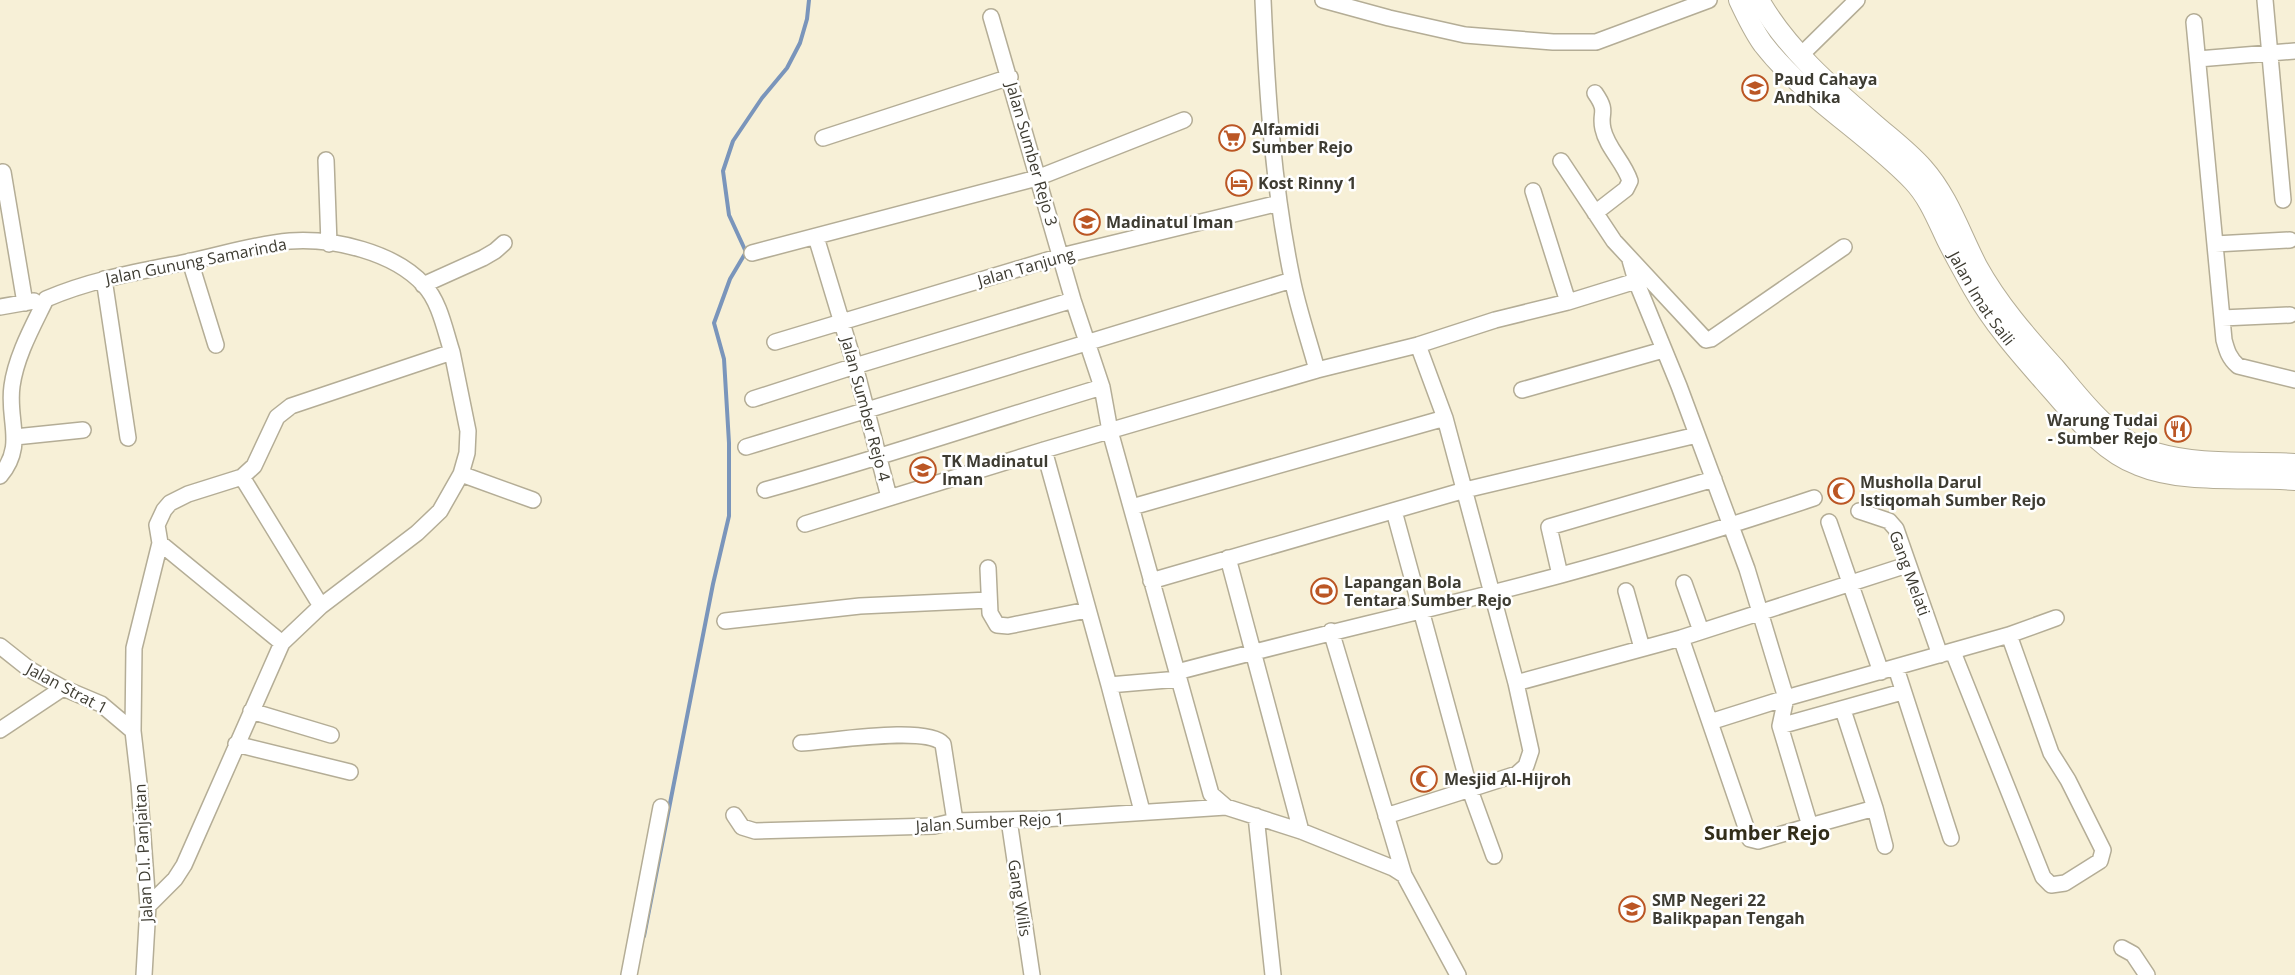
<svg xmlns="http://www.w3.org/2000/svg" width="2295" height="975" viewBox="0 0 2295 975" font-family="'Open Sans',sans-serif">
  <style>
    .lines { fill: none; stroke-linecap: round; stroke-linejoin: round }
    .stream { stroke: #7a95bb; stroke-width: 4 }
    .minor-casing { stroke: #b4ad96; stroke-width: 18 }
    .major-casing { stroke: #b4ad96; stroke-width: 22 }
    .minor { stroke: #fff; stroke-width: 15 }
    .major { stroke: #fff; stroke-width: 20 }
    .labels { text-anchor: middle; stroke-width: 5; stroke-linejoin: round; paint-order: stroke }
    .poi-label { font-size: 16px; font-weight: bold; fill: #3e3c32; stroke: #fff; text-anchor: start }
    .street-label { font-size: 16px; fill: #3e3c32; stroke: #fff }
    .quarter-label { font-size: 20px; font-weight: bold; fill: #322d19; stroke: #fff }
  </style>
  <rect width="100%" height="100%" fill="#f7f0d7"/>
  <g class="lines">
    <path class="stream" d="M 644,936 L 713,584 L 729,516 L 729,443 L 724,359 L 714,323 L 730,279 L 746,252 L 729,215 L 723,171 L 733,141 L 762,98 L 787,68 L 800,43 L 807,19 L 809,0"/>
    <g class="minor-casing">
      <path id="minor" d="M 1263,0 C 1267,93 1273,186 1292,278 C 1298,309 1309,340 1317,370
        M 1323,0 L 1389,18 L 1465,35 L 1553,42 L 1596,42 L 1709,0
        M 2265,0 L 2283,200
        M 991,17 L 1073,300 L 1102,387 L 1110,431 L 1211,794 L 1226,807 L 1301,831 L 1393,868 L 1404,875 L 1458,975
        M 2194,22 L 2224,340 C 2227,351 2229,358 2238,366 L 2295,380
        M 1801,55 L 1857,0
        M 2198,59 L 2295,51
        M 1595,93 C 1609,113 1599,112 1603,129 C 1607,148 1624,162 1630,181 L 1626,189 L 1595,213
        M 823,138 L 1010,77
        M 326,160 L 329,244
        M 1561,161 L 1614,241 L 1706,340 L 1711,339 L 1844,247
        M 3,172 L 25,303
        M 1533,191 L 1568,302
        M 816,237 L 855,366 L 889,497
        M 2215,244 L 2290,240
        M 752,253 L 1037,178 L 1184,120
        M 1630,260 L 1636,281 L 1679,386 L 1747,569 L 1786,698 L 2009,635 L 2051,753 L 2068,780 L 2103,850 L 2100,861 L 2065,883 L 2051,885 L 2043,877 L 1953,652
        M 190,261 L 216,345
        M 104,279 L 128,438
        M 423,285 L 483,258 L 495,251 L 504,243
        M 0,307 L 34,301
        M 2222,318 L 2290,315
        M 775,342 L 1061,256 L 1279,203
        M 1522,390 L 1663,350
        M 753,399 L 855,366 L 1073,300
        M 15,437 L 83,430
        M 746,447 L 1292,280
        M 1044,450 L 1109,685 L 1179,679
        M 461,474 L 533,500
        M 0,476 C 26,445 7,421 12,386 C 16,356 33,326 46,299 C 90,280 136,272 182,263 C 218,256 253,244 290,241 C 334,238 394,252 424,285 C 440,302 445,331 452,352 L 291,406 L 277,417 L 254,466 L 242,477 L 188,494 L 170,503 L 164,510 L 157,525 L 160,543 L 134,648 L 133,731 L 139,783 L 148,906 L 144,975
        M 242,477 L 321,606
        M 765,490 C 878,459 989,421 1102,387
        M 1132,507 L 1445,418
        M 1394,511 L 1470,790 L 1494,856
        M 1859,511 L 1889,521 L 1896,529 L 1940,655
        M 1829,522 L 1881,672
        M 805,524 L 1044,450 L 1317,370 L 1418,345 L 1495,320 L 1568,302 L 1636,281
        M 160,543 L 282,643
        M 1228,558 L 1301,831
        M 988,568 L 990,613 L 997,625 L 1008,626 L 1087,610
        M 1560,575 L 1549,527 L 1714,479
        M 1151,581 L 1465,490 L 1697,435
        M 1684,583 L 1701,631
        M 1626,591 L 1642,648
        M 725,621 L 860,606 L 989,600
        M 1331,631 L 1404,875
        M 2009,635 L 2056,618
        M 1681,638 L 1750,839 L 1758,841 L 1810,826
        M 0,646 L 29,669 L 63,688 L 101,704 L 133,731
        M 1896,668 L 1951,838
        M 1177,672 C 1305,638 1434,609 1561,575 C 1646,552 1730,526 1814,498
        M 1516,683 L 1681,638 L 1907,565
        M 1109,685 L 1142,811
        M 1786,698 L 1780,726 L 1810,826 L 1875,808 L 1843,710
        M 251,711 L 331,735
        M 1710,722 L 1786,698
        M 1780,726 L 1902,692
        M 0,730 L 63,688
        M 801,743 C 828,742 927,725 943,744 L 955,821
        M 236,744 L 350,772
        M 1875,808 L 1885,846
        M 734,815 L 742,827 L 755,831 L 934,826 L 955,821 L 1043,819 L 1226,807
        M 1256,816 L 1273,975
        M 1386,816 L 1517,774 L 1526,766 L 1531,751 L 1516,683 L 1445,418 L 1418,345
        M 1009,820 L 1032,975
        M 148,906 L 175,879 L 184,865 L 282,643 L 321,606 L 417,533 L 440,511 L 461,474 L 467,453 L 468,431 L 452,352
        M 2122,948 L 2133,954 L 2147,975
        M 629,975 L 661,807"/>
    </g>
    <g class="major-casing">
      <g id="major">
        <path id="s1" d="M 1739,0 C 1746,15 1753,30 1763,44 C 1805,98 1866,132 1913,181 C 1929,198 1937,219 1947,240 C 1955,256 1964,272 1973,288 C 1994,325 2022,356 2050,388 C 2075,416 2101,451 2138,465 C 2184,484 2246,476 2295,480"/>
        <path d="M 1759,0 C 1786,48 1831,87 1872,122 C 1889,137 1908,151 1923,168 C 1948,196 1960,233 1977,266 C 1998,304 2026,336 2054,367 C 2083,401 2110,441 2156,453 C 2201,466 2248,461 2295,464"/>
      </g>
    </g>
    <use href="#minor" class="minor"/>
    <use href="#major" class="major"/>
  </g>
  <defs>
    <g id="school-ring" transform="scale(1.35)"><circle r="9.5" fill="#fff" stroke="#bb5624" stroke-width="1.5"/><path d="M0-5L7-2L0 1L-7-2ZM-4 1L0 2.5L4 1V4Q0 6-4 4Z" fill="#bb5624"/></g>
    <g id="supermarket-ring" transform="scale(1.35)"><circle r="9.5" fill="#fff" stroke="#bb5624" stroke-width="1.5"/><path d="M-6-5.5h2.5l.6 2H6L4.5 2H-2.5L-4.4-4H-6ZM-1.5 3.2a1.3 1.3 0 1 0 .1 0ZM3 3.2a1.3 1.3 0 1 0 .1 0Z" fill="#bb5624"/></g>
    <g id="hotel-ring" transform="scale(1.35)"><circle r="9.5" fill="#fff" stroke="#bb5624" stroke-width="1.5"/><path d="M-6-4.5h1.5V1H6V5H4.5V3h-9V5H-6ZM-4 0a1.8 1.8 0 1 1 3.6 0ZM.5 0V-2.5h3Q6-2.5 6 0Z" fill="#bb5624"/></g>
    <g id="restaurant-ring" transform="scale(1.35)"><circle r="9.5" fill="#fff" stroke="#bb5624" stroke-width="1.5"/><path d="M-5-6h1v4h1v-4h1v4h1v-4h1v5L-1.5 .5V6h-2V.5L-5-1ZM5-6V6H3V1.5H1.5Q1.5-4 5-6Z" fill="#bb5624"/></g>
    <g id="mosque-ring" transform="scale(1.35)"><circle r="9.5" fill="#fff" stroke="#bb5624" stroke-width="1.5"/><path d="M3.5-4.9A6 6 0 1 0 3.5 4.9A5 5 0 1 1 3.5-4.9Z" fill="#bb5624"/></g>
    <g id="stadium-ring" transform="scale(1.35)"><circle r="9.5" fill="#fff" stroke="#bb5624" stroke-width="1.5"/><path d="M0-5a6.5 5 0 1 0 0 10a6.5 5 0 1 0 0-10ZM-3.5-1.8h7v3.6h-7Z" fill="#bb5624"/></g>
  </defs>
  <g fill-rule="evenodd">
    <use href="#school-ring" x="1755" y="88"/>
    <use href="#supermarket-ring" x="1232" y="138"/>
    <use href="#hotel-ring" x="1239" y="183"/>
    <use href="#school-ring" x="1087" y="222"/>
    <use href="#restaurant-ring" x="2178" y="429"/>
    <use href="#school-ring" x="923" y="470"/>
    <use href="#mosque-ring" x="1841" y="491"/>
    <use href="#stadium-ring" x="1324" y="591"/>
    <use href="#mosque-ring" x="1424" y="779"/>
    <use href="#school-ring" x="1632" y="909"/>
  </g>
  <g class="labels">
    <g class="poi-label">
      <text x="1774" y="85">Paud Cahaya<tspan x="1774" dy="18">Andhika</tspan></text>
      <text x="1252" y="135">Alfamidi<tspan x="1252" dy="18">Sumber Rejo</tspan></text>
      <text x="1258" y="189">Kost Rinny 1</text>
      <text x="1106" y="228">Madinatul Iman</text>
      <text x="2158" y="426" text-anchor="end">Warung Tudai<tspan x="2158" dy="18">- Sumber Rejo</tspan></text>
      <text x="942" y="467">TK Madinatul<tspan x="942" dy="18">Iman</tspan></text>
      <text x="1860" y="488">Musholla Darul<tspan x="1860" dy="18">Istiqomah Sumber Rejo</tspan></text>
      <text x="1344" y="588">Lapangan Bola<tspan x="1344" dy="18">Tentara Sumber Rejo</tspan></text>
      <text x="1444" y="785">Mesjid Al-Hijroh</text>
      <text x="1652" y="906">SMP Negeri 22<tspan x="1652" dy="18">Balikpapan Tengah</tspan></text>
    </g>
    <g class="street-label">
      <text transform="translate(1032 154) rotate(74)" y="6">Jalan Sumber Rejo 3</text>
      <text transform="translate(196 261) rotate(-11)" y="6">Jalan Gunung Samarinda</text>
      <text transform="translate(1026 267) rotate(-16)" y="6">Jalan Tanjung</text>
      <text dy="6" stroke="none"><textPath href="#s1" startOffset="390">Jalan Imat Saili</textPath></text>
      <text transform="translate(866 409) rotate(75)" y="6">Jalan Sumber Rejo 4</text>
      <text transform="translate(1910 573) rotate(70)" y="6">Gang Melati</text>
      <text transform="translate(67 688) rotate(28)" y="6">Jalan Strat 1</text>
      <text transform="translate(990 822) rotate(-3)" y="6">Jalan Sumber Rejo 1</text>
      <text transform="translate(143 853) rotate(-93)" y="6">Jalan D.I. Panjaitan</text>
      <text transform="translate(1020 898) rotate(81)" y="6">Gang Wilis</text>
    </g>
    <g class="quarter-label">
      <text x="1767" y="840">Sumber Rejo</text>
    </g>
  </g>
</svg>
